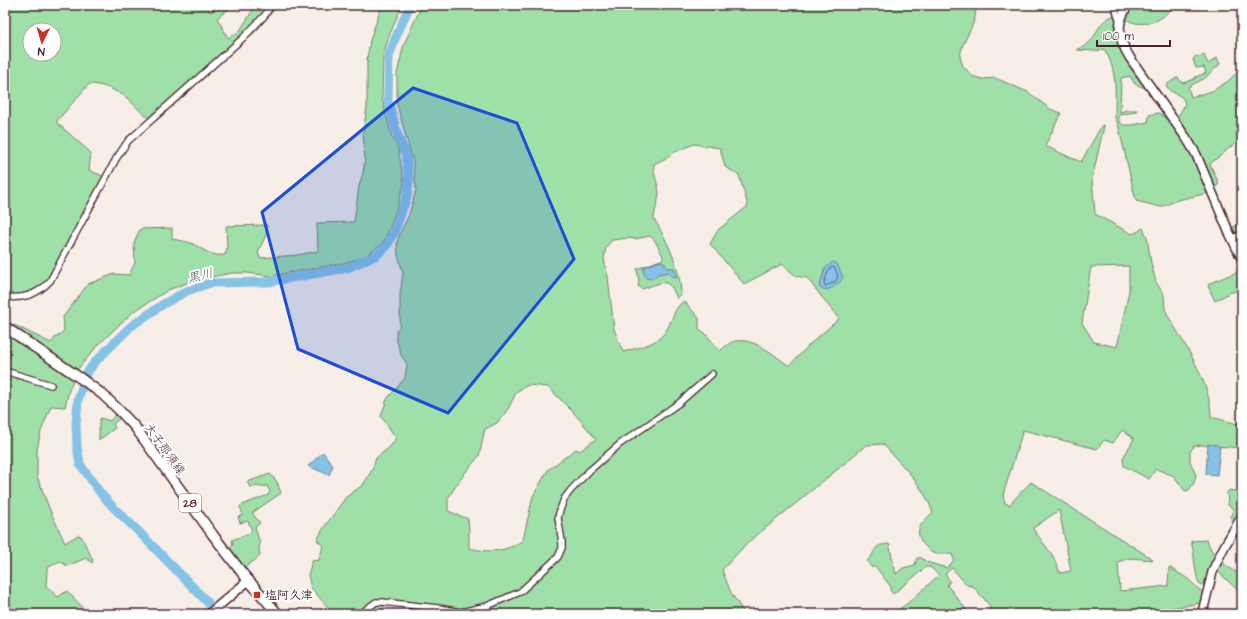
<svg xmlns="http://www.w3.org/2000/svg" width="1247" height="619" viewBox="0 0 1247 619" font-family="'Architects Daughter','Klee One',sans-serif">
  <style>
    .green { fill: #9fe0a9; stroke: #74806a; fill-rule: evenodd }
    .water { fill: #85c2e5; stroke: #6d819b }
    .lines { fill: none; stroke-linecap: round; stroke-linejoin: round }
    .shore { stroke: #626075; stroke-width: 1 }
    .river { stroke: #85c2e5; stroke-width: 9 }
    .street-casing { stroke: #4a1f2b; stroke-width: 8 }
    .secondary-casing { stroke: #4a1f2b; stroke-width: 11 }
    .primary-casing { stroke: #4a1f2b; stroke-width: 12 }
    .street { stroke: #fff; stroke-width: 5.5 }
    .secondary { stroke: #fff; stroke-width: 8 }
    .primary { stroke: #fff; stroke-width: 9 }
    .marked { fill: #1d4ed8; fill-opacity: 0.2; stroke: #1d4ed8; stroke-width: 3; stroke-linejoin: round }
    .poi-dot { fill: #c8321e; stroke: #fff; stroke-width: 1.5 }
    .labels { text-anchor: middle; stroke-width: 4; stroke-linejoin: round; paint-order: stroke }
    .shield { fill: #fff; stroke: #80626b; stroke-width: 1 }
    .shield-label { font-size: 11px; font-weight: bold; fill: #4a1f2b }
    .street-label { font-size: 12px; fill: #4a1f2b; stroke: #fff }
    .poi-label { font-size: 12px; font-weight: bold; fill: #4a1f2b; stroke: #fff; text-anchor: start }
    .water-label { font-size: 13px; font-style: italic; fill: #5f586c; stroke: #fff }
  </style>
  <rect width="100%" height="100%" fill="#f7efe7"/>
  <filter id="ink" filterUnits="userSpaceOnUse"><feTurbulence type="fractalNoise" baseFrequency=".025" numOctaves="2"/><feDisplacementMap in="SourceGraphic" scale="8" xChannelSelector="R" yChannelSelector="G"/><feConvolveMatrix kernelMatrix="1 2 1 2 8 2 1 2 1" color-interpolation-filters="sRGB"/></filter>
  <g filter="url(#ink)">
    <path class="green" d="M 5,5 L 206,5 L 210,12 L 219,5 L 234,5 L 217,18 L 228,38 L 239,32 L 256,5 L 278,5 L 258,29 L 157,120 C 144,119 137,106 127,98 C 116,90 102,84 89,84 L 56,122 L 91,153 L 89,170 L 105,177 L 60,261 L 43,287 L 23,297 L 5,295 ZM 30,30 L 54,30 L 54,54 L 30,54 Z
      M 382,5 L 402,5 L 389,36 L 383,56 L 382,99 L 392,137 L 398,147 L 404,183 L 398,205 L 388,233 L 382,244 L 364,257 L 344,263 L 271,276 L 247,273 L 232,273 L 195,280 L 168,290 L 133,312 L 99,344 L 77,370 L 6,323 L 8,322 L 51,343 L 56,337 L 61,334 L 64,330 L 63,317 L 88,284 L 114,274 L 129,275 L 135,263 L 134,243 L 140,229 L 172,228 L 172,239 C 178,240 185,241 191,243 C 203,249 211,257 225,255 L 227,248 L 226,226 L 267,225 L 266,235 L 258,252 L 260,258 L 297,255 L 318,251 L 317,223 L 354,222 L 359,186 L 363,173 L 365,158 L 363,132 L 367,107 L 367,60 L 370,40 Z
      M 422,5 L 976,5 L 975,18 L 972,26 L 962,47 L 960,57 L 963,66 L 972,76 L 982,79 L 995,78 L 1028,92 L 1050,109 L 1061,113 L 1045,146 L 1081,162 L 1102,125 L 1104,126 L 1092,179 L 1095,214 L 1132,234 L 1137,232 L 1143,228 L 1147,237 L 1151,263 L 1156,282 L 1164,295 L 1165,309 L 1168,316 C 1185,345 1211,383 1211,417 L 1242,425 L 1242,448 L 1201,445 L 1194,446 L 1190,452 L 1190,461 L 1196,475 L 1194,483 L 1189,490 L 1185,491 L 1174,476 L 1156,469 L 1149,479 L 1124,466 L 1123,458 L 1134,439 L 1122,430 L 1113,443 L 1104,440 L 1097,449 L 1023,430 L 1003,495 L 1005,503 L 1009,505 L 1031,482 L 1151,558 L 1153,560 L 1130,558 L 1118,562 L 1120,591 L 1168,586 L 1169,567 L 1188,579 L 1203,593 L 1201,603 L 1154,611 L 1155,614 L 987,614 L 990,612 L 990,606 L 974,587 L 970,585 L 968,586 L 952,568 L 945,574 L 950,581 L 947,585 L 968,612 L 965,613 L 958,611 L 954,614 L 892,614 L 908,603 L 939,575 L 930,567 L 926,567 L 893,594 L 890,590 L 891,587 L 875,566 L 872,568 L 867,561 C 878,551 871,545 889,544 L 896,574 L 903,568 L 915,565 L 917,558 L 922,558 L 926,562 L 947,568 L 954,560 L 952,554 C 946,554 939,555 933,553 C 930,552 928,549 926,547 C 912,533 920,523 933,513 C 924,485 902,466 883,444 L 866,445 L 839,468 L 746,544 L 722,570 L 731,593 L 745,614 L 407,614 L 406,607 L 384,605 L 383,612 L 376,614 L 334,614 L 311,588 L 308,575 L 312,561 L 319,560 L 323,546 L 317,540 L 323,529 L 346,497 L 363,485 L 372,470 L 376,458 L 391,446 L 396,438 L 381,416 L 387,399 L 405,378 L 407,364 L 401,355 L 396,338 L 396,331 L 400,326 L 400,294 L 403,273 L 398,255 L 397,243 L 400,233 L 409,215 L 416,190 L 413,162 L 397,104 L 397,74 L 404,44 ZM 694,144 L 720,148 L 725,167 L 739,175 L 748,206 L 718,230 L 710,244 L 744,284 L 782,264 L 796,276 L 807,278 L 839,319 L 811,343 L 789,366 C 774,355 755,338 736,341 C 729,342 725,347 720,351 L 705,333 L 699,329 L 699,318 L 684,301 C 672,309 672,325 663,335 C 653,345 636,348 623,352 L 614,329 L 608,277 L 604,259 L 606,247 L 612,240 L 628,238 L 635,239 L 650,236 L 654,239 L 663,256 L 663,259 L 637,269 L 639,281 L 638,286 L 642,289 C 661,283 669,275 677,299 L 681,295 C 681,269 668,242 654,219 C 654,210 659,202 659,193 C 658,183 653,174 654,164 L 668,157 L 673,153 ZM 661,261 L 667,268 L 671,268 L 677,277 L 670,275 L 668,272 L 658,274 L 644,267 ZM 832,262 L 821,289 L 819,287 L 825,269 ZM 1129,266 L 1129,291 L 1117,347 L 1094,342 L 1082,323 L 1091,267 ZM 528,385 L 548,387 L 575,414 L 596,439 L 580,451 L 576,449 L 548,470 L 533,496 L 523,540 C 507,552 488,553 469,548 L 469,532 L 468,519 L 448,511 L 448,498 L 464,474 L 479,456 L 485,429 L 497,423 L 508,409 L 517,391 ZM 1059,510 L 1071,571 L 1060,573 L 1053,556 L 1033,529 L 1033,528 Z
      M 1117,5 L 1175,5 C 1170,9 1166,15 1161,18 C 1144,28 1122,25 1117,5 Z
      M 1113,16 L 1115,16 L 1119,38 L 1147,87 L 1145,88 L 1135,84 L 1130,76 L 1121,78 L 1120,112 L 1127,110 L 1137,110 L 1135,112 L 1119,115 L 1119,121 L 1123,125 L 1132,125 L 1148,122 L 1149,115 L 1159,113 L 1169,120 L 1179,115 L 1185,104 C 1183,92 1169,95 1166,85 L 1178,77 L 1180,81 L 1183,83 L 1195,79 L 1195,77 L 1206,73 L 1204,67 L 1196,68 L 1193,59 L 1196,56 L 1198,57 L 1204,55 L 1208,64 L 1217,58 L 1220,64 L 1205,78 L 1188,87 L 1191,97 L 1212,91 L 1227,82 L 1242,68 L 1242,138 L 1210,164 L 1219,184 L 1208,193 L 1178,200 L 1161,207 L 1136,201 L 1118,124 L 1115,118 C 1115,93 1118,70 1104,49 L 1098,51 L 1077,50 L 1077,49 C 1099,44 1093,23 1113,16 Z
      M 1242,224 L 1242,247 L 1240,248 L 1230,228 Z
      M 1242,270 L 1242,289 L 1229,293 L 1215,301 L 1208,286 L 1210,283 Z
      M 5,331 L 74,378 L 69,390 L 65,407 L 51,406 L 41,431 L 37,450 L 37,476 L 49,508 L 65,543 L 78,535 L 81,536 L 93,560 L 92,563 L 86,558 L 67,566 L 60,561 L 47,568 L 46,586 L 58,597 L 67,591 L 89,614 L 5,614 L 5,358 L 10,358 L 10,350 L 5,348 Z
      M 115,415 L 120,418 L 113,424 L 115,428 L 99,440 L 99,425 L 100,419 L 101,418 L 110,421 Z
      M 270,474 L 277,482 L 281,493 L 252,513 L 260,523 L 255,527 L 260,543 L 259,549 L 260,556 L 247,566 L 244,567 L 229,548 L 233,544 L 232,540 L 248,534 L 252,530 L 248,521 L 240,523 L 238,517 L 243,515 L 240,506 L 268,495 L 270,492 L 267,486 L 250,487 L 247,482 Z
      M 1230,490 L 1242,493 L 1242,541 C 1237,534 1236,527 1231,520 L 1233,509 L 1228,505 L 1227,492 Z
      M 1207,540 C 1212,556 1223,564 1236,572 L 1242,567 L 1242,594 L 1213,567 L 1206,588 L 1199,584 C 1194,570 1195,555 1191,541 Z"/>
    <path class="water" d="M 661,261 L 664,262 L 667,268 L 674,268 L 677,277 L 671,276 L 668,272 L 658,274 L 652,279 L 646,278 L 643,271 L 644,267 Z
      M 832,262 L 834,262 L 837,264 L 843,277 C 839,285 828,294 819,287 L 825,269 Z
      M 1208,444 L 1217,445 L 1220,447 L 1217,475 L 1206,474 Z
      M 323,452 L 333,466 L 329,475 L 308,466 Z"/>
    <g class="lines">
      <path class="shore" d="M 832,267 L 835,268 L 838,277 L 835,282 L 825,286 L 824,283 L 828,271 Z"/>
      <path class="river" d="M 219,614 L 137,530 L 114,508 L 101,494 L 80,464 L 77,446 L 76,424 L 78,400 L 86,374 L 95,362 L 130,327 L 165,303 L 187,291 L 210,283 L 268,282 L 347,268 L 377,255 L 386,247 L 394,233 L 401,213 L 407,196 L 409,181 L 406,155 L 398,136 L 388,102 L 389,56 L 395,39 L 410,5"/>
      <g class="street-casing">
        <path id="street" d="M 1115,5 L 1117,14 L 1120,22
          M 1233,239 L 1242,233
          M 5,297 C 24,299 37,295 50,281 L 116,159 L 128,141 L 243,38 L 265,15 L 271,5
          M 5,371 L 51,385
          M 360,614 L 376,602 L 382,602 L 438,608 L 461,612 L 487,606 L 520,592 L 558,557 L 562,548 L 562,542 L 558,518 L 559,513 L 564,499 L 571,490 L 589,471 L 620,444 L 679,403 L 712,374"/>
      </g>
      <g class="secondary-casing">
        <path id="secondary" d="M 1127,5 C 1126,10 1122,15 1121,20 C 1117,33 1123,47 1130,58 L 1187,139 L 1196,154 L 1228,230 L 1242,259
          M 209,614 L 249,580
          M 1202,614 L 1213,570 L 1223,549 L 1242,516"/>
      </g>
      <g class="primary-casing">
        <path id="primary" d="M 5,327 L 83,380 L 102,394 L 119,410 L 135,427 L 213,535 L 243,574 L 278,614"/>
      </g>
      <use href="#street" class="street"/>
      <use href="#secondary" class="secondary"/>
      <use href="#primary" class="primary"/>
    </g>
  </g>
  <path class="marked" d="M 413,88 L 517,123 L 574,259 L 448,413 L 298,349 L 262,212 Z"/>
  <rect class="poi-dot" x="253" y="591" width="8" height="8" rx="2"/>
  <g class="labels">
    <rect class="shield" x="179" y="494" width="22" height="18" rx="3"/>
    <g class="shield-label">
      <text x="190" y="507">28</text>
    </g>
    <g class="street-label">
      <text transform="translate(165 449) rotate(54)" y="4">大子那須線</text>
    </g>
    <g class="poi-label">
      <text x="265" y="599">塩阿久津</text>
    </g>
    <g class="water-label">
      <text transform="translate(200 275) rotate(-14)" y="5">黒川</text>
    </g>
  </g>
  <rect width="1247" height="619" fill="none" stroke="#fff" stroke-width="20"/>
  <rect x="10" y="10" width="1227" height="599" fill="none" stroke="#4a1f2b" stroke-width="1.5" filter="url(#ink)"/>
  <g transform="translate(42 42) rotate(185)"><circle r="19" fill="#ffffff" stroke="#b7a5aa"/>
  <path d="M0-3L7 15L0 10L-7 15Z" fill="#c8321e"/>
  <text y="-6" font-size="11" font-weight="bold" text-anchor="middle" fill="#4a1f2b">N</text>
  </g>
  <path d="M1097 40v6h73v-6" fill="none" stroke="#4a1f2b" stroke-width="2"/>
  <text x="1103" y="40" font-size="12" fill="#4a1f2b" stroke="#ffffff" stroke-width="3" paint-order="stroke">100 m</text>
</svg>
